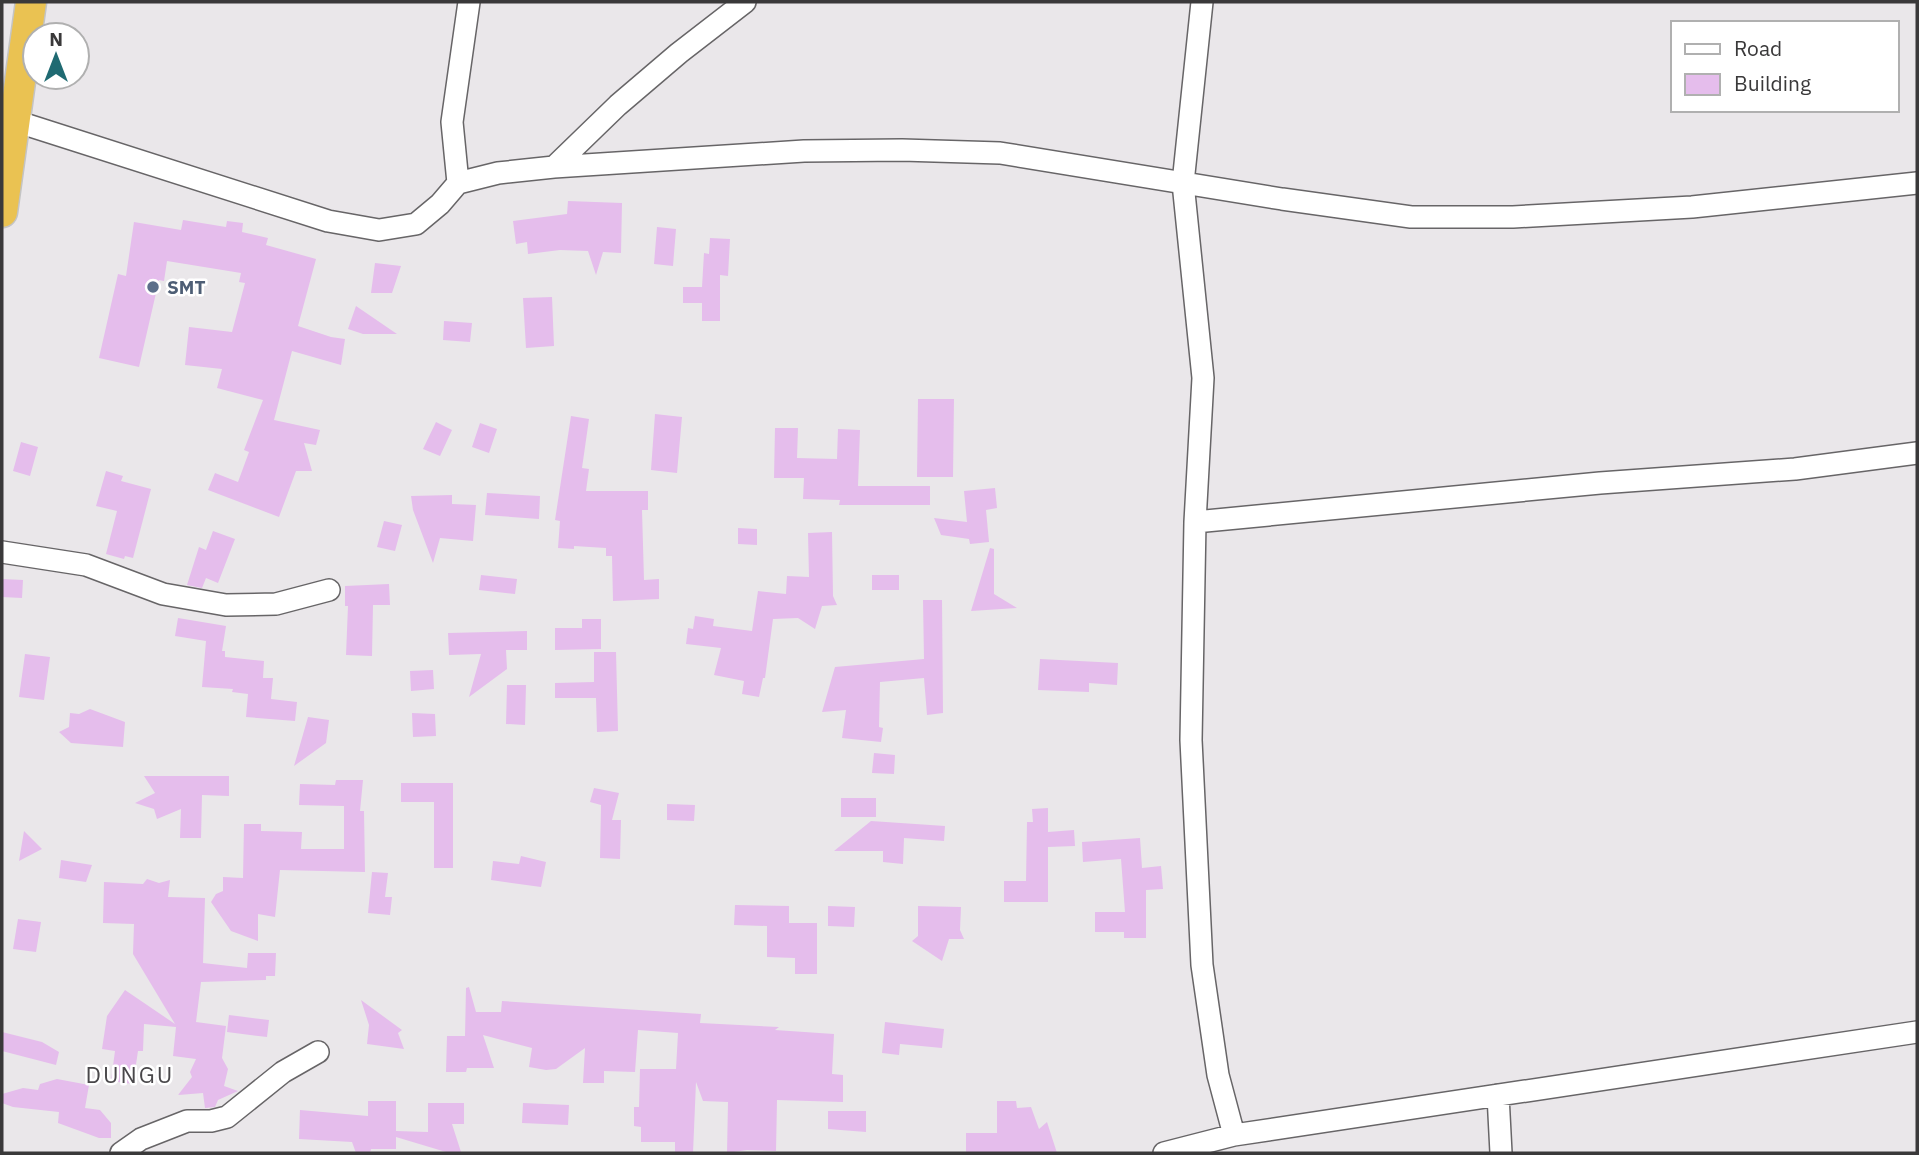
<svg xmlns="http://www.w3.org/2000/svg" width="1919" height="1155" viewBox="0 0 1919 1155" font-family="'IBM Plex Sans',sans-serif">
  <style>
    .building { fill: #e5bdec }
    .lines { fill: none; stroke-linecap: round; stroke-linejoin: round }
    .minor-casing { stroke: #676567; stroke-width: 24 }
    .highway-casing { stroke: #c4c4c4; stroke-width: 33 }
    .minor { stroke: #fff; stroke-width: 21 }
    .highway { stroke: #eac252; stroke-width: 30 }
    .service-dot { fill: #5c6f8a; stroke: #fff; stroke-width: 2.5 }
    .labels { text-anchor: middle; stroke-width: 5; stroke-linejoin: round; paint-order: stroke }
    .service-label { font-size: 19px; font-weight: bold; fill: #4e5e75; stroke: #fff; text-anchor: start }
    .quarter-label { font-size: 23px; letter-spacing: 2px; fill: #49474a; stroke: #fff }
  </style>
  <rect width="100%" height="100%" fill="#eae7ea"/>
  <path class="building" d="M 568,201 L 622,203 L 621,253 L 603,252 L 596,275 L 588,251 L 560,250 L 528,254 L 527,242 L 516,244 L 513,221 L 567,214 Z
    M 183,220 L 226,227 L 227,221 L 243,223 L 242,232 L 268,238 L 266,245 L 316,259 L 298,326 L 331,337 L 345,339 L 341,365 L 292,351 L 274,420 L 320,430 L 316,445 L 304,443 L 312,471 L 296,471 L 279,517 L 208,490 L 215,473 L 238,482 L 249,452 L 244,450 L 263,400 L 217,388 L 222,369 L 185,365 L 189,327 L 232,332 L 245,283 L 239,282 L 241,273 L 167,261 L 164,281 L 159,280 L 139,367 L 99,358 L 118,274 L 126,276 L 134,222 L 181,230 Z
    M 657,227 L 676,229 L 673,266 L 654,264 Z
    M 710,238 L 730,239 L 728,276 L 720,275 L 720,321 L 702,321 L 702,303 L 683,303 L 683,287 L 702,287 L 704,253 L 709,254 Z
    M 375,263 L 401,266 L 392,293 L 371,293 Z
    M 552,297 L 554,346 L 526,348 L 523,298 Z
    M 356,306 L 397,334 L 363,334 L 348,329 Z
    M 444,321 L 472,323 L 470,342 L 443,340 Z
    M 918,399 L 954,399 L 953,477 L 917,477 Z
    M 655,414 L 682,417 L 677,473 L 651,470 Z
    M 571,416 L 589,419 L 582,468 L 589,469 L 586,491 L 648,491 L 648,510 L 642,510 L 644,580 L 659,579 L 659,599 L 613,601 L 612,556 L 606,556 L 606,548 L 574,546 L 574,549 L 558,548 L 560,521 L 555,520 Z
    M 436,422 L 452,430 L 440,456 L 423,449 Z
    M 480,423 L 497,429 L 489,453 L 472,447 Z
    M 775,428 L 798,428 L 797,458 L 837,459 L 838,429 L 860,430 L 858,486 L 930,486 L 930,505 L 839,505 L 840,500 L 803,499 L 804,478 L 774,478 Z
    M 21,442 L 38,447 L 30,476 L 13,471 Z
    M 106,471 L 123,476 L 121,481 L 151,489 L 133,558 L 125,556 L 124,559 L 106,554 L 117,511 L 96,506 Z
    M 995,488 L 997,508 L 986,510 L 989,542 L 970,544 L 969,539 L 941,535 L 934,518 L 967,522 L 964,491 Z
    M 487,493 L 540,496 L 539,519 L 485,515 Z
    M 452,495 L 452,504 L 476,505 L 473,541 L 440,538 L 433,563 L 413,510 L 411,496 Z
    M 384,521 L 402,525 L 395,551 L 377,547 Z
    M 738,528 L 757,529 L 757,545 L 738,544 Z
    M 213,531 L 235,539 L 218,583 L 206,578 L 202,588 L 187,585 L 199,547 L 206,550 Z
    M 832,532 L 833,596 L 837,605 L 822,606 L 815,629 L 798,618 L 773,619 L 765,678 L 763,678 L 759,697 L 742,694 L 744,681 L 714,675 L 721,648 L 686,644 L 688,628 L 693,629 L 695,616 L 714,619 L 713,626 L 752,631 L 758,591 L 786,594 L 787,576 L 809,577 L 808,533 Z
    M 990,548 L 994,549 L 994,594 L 1017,608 L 971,611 Z
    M 481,575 L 517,579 L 515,594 L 479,590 Z
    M 872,575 L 899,575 L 899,590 L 872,590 Z
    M 2,579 L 23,580 L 22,598 L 2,597 Z
    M 389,584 L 390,605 L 373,605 L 372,656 L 346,655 L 348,606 L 345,606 L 345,586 Z
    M 923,600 L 942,600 L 943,713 L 927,715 L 924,678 L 880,682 L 879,727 L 883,728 L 881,742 L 842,738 L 846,710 L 822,712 L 835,667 L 924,659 Z
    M 178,618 L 226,626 L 222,651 L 225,651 L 225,657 L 264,661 L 263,678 L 273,678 L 271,699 L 297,702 L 295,721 L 246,717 L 248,694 L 232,692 L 233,689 L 202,687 L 206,641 L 175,636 Z
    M 582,619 L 601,619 L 601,649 L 555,650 L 555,628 L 582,628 Z
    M 527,631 L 527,650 L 506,650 L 507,669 L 469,697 L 481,654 L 449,655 L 448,633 Z
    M 594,652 L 616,652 L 618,731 L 597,732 L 596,698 L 555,698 L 555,683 L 594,682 Z
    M 25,654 L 50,657 L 44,700 L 19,697 Z
    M 1040,659 L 1118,663 L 1117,685 L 1089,683 L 1089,692 L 1038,690 Z
    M 433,670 L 434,689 L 411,691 L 410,671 Z
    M 507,685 L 526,685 L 525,725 L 506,724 Z
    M 90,709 L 125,722 L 123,747 L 71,743 L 59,732 L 69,727 L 70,713 L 79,714 Z
    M 412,713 L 435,714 L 436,736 L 413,737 Z
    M 308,717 L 329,720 L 326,743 L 294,766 Z
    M 874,753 L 895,755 L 894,774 L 872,773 Z
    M 144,776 L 229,776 L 229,796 L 202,795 L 201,838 L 180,838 L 181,809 L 157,819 L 154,809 L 135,803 L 155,793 Z
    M 336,780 L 363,780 L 360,811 L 364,811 L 365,872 L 280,870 L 275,917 L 258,914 L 258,941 L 231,931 L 211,902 L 216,894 L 223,891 L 223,877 L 243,878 L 244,824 L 261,824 L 261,831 L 302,832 L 301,849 L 344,849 L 344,806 L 299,805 L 300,784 L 335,785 Z
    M 401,783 L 453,783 L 453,868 L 434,868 L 434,802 L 401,802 Z
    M 594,788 L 619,793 L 612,820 L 621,820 L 620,859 L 600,858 L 601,805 L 590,802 Z
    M 841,798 L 876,798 L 876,817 L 841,817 Z
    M 667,804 L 695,805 L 694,821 L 667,820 Z
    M 1048,808 L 1048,832 L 1074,830 L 1075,846 L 1048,847 L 1048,902 L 1004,902 L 1004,881 L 1026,881 L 1027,822 L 1033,822 L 1032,809 Z
    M 871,821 L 945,826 L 944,841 L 904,838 L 903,864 L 883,862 L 883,851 L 834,851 Z
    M 24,831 L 42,849 L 19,861 Z
    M 1140,838 L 1142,868 L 1161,866 L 1163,889 L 1146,890 L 1146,938 L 1124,938 L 1124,932 L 1095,932 L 1095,912 L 1125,912 L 1121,859 L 1083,862 L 1082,842 Z
    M 521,856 L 546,862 L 541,887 L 491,880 L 493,861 L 519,864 Z
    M 61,860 L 92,865 L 86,882 L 59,878 Z
    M 372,872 L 388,873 L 385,897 L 392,897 L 390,915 L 368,913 Z
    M 147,879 L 159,883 L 170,880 L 168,897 L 205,898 L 203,963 L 247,968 L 248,953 L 276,953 L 275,976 L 266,976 L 266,980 L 201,982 L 196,1022 L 226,1026 L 222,1058 L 228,1069 L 224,1086 L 238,1091 L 218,1100 L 215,1107 L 205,1108 L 203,1093 L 178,1095 L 192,1077 L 190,1072 L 196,1059 L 173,1056 L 176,1027 L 144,1024 L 143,1051 L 138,1051 L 133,1084 L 111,1081 L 115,1051 L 102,1049 L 107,1016 L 125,990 L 175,1024 L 133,954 L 134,924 L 103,923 L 104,882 L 143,884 Z
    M 735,905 L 789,906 L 789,923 L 817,923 L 817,974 L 795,974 L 795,958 L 767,957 L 767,926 L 734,925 Z
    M 828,906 L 855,907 L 854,927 L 828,926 Z
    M 918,906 L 961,907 L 960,930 L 964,939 L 949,939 L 942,961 L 912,941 L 918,936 Z
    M 18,919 L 41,922 L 36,952 L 13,949 Z
    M 469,987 L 476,1012 L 501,1012 L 502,1001 L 701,1014 L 700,1023 L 779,1027 L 775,1030 L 834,1034 L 832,1074 L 843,1075 L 843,1102 L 777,1100 L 776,1151 L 747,1150 L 727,1153 L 728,1102 L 703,1101 L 696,1082 L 693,1153 L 675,1153 L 675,1142 L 641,1142 L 641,1127 L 634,1126 L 634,1107 L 639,1107 L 640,1069 L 676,1069 L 678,1033 L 638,1030 L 635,1072 L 604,1071 L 604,1083 L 583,1083 L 585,1048 L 556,1069 L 546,1070 L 529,1067 L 532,1048 L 483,1035 L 494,1068 L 467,1068 L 466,1072 L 446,1072 L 447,1036 L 465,1036 L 466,988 Z
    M 361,1000 L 402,1030 L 398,1033 L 404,1049 L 367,1044 L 369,1025 Z
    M 229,1015 L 269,1020 L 267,1037 L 227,1032 Z
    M 885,1022 L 944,1029 L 942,1048 L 900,1044 L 899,1055 L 882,1053 Z
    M 2,1032 L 42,1042 L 59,1052 L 56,1065 L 2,1051 Z
    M 57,1079 L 89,1085 L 85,1108 L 100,1110 L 111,1123 L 111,1138 L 99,1138 L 58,1123 L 59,1112 L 13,1107 L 2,1103 L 2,1094 L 23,1088 L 38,1090 L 40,1084 Z
    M 368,1101 L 396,1101 L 396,1131 L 428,1132 L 428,1103 L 464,1103 L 464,1124 L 452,1124 L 461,1152 L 446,1152 L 396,1137 L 396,1149 L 371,1149 L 370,1153 L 356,1153 L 352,1142 L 299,1139 L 300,1110 L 368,1116 Z
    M 997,1101 L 1016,1101 L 1017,1108 L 1031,1107 L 1039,1129 L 1047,1122 L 1057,1153 L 966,1153 L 966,1133 L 997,1133 Z
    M 523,1103 L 569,1105 L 568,1125 L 522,1123 Z
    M 828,1111 L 866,1111 L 866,1132 L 828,1129 Z"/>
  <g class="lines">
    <g class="minor-casing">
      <path id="minor" d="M 1202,2 L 1183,183 L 1203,378 L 1195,522 L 1191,740 L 1202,965 L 1218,1075 L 1234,1135
        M 15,121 L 328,221 L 379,230 L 416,224 L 440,204 L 458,183 L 498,173 L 554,167 L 804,151 L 902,150 L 1000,153 L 1282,199 L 1411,217 L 1513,217 L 1692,207 L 1917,183
        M 554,167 L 618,105 L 679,53 L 745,2
        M 458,183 L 452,122 L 469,2
        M 1195,522 L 1600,483 L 1795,469 L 1917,453
        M 2,552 L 86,565 L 163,594 L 226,605 L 276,604 L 329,590
        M 1498,1095 L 1501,1153
        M 121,1153 L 141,1139 L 187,1121 L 211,1121 L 227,1117 L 283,1072 L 318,1052
        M 1164,1153 L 1234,1135 L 1917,1032"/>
    </g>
    <g class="highway-casing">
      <path id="highway" d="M 2,212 L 31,2"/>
    </g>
    <use href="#minor" class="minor"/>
    <use href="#highway" class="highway"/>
  </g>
  <circle class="service-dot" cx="153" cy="287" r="7"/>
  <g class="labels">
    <g class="service-label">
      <text x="167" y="294">SMT</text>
    </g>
    <g class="quarter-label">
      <text x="130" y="1083">DUNGU</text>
    </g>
  </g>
  <rect width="1919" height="1155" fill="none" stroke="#3a393a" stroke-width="7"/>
  <rect x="1671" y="21" width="228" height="91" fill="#ffffff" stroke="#b0b0b0" stroke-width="2"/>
  <rect x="1685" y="44" width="35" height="10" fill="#ffffff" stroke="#b0b0b0" stroke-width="2"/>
  <text x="1734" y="56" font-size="21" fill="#3a393a">Road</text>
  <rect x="1685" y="74" width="35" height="21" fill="#e5bdec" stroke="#b0b0b0" stroke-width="2"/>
  <text x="1734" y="91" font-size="21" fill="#3a393a">Building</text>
  <g transform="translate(56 56)"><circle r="33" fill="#ffffff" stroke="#b0b0b0" stroke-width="2"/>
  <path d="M0-5L12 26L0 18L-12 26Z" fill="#1f6a72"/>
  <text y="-10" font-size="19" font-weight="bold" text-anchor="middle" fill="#3a393a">N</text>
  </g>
</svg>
